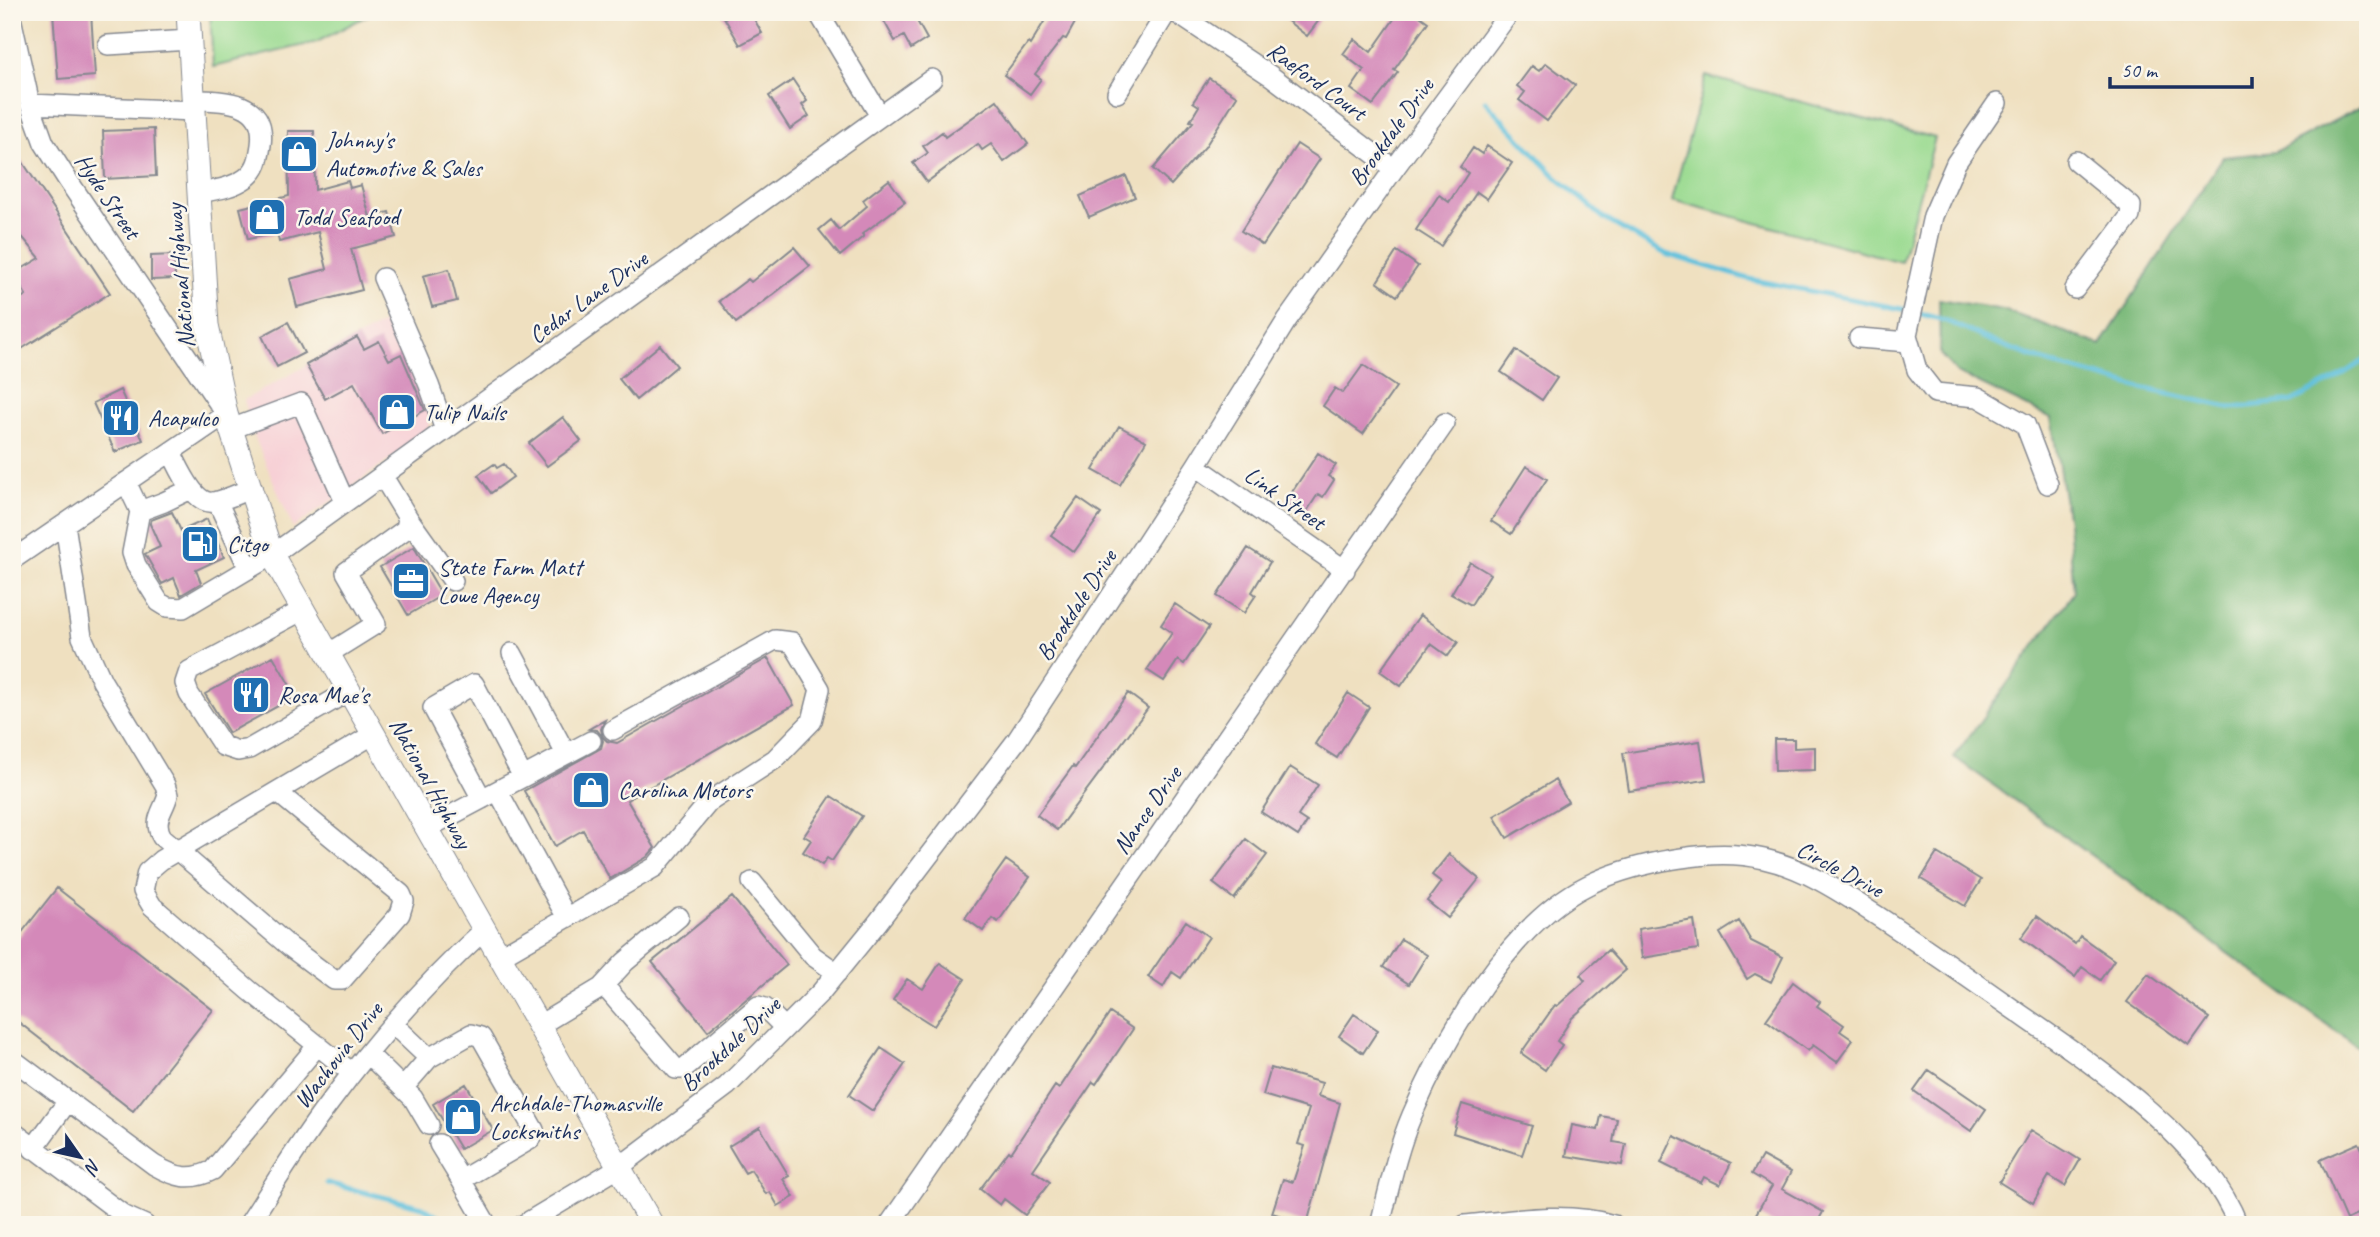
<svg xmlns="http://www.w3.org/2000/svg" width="2380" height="1237" viewBox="0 0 2380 1237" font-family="Caveat,sans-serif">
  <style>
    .built { fill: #f7cfd5 }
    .green { fill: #9ada90; stroke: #5a8477; stroke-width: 2 }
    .forest { fill: #7bba7a; stroke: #4b746c; stroke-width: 2 }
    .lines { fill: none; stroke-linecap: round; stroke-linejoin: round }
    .stream { stroke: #5ec0dc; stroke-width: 5 }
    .building { fill: #d489b9 }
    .minor-casing { stroke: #85888f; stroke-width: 22 }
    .major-casing { stroke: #85888f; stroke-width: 25 }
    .minor { stroke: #fff; stroke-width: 19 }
    .major { stroke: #fff; stroke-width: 23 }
    .labels { text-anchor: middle; stroke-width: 5; stroke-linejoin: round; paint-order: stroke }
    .street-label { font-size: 24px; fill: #1b2f5e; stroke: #fbf7ec }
    .poi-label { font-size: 24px; fill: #1b2f5e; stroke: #fbf7ec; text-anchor: start }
  </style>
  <rect width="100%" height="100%" fill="#fbf7ec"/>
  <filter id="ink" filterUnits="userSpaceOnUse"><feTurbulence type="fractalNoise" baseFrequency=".0143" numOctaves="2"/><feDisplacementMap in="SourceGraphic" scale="14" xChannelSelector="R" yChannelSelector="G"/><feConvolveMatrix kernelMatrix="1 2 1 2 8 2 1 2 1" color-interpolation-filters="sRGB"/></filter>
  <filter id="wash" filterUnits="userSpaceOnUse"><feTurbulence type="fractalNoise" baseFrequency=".00686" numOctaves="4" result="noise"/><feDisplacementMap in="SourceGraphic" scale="28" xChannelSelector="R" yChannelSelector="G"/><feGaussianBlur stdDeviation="1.57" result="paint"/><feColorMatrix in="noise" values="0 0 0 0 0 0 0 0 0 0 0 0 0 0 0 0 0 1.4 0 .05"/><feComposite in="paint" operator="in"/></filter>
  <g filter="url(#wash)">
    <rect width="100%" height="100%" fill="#efe0c0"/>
    <path class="built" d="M 389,320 L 433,408 L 427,433 L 293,528 L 255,438 L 244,400 Z"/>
    <path class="green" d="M 210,12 L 374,12 L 317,42 L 213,67 Z
      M 1706,76 L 1935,138 L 1901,262 L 1672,200 Z"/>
    <path class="forest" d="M 2368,103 L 2368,1054 L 1954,757 L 2074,592 L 2068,522 L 2051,418 L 1957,373 L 1940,354 L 1939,299 L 2003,310 L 2101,345 L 2223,157 L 2275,152 Z"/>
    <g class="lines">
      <path class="stream" d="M 1485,101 L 1556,177 L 1605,219 L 1666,254 L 1749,279 L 1907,310
        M 1917,313 L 1944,320 L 1996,343 L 2049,363 L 2141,388 L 2233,408 L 2292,401 L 2332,381 L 2368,358
        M 327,1183 L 423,1207 L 451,1225
        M 12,1222 L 19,1225"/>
    </g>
    <g id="blocks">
      <path class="building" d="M 53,12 L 91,12 L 95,76 L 58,79 Z
        M 721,12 L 750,12 L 762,33 L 740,45 Z
        M 879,12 L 912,12 L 927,39 L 911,49 L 904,36 L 895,41 Z
        M 1050,12 L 1081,12 L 1066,39 L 1063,38 L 1035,74 L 1041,79 L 1030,94 L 1004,75 L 1028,43 L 1030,45 Z
        M 1276,12 L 1325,12 L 1307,36 Z
        M 1399,12 L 1414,12 L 1428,22 L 1394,70 L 1398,72 L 1373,105 L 1351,89 L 1364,70 L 1343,54 L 1354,39 L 1371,52 Z
        M 1546,63 L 1575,85 L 1547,121 L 1519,100 L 1525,92 L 1517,86 L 1532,66 L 1539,71 Z
        M 1209,78 L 1237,96 L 1205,147 L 1171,185 L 1153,169 L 1193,122 L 1190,121 L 1199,106 L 1193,102 Z
        M 793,80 L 807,101 L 802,105 L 809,116 L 790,129 L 769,96 Z
        M 997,100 L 1028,144 L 1004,162 L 991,144 L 982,150 L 978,144 L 927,182 L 913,163 L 928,153 L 923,146 L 942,132 L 945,137 Z
        M 154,129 L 156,176 L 105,179 L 103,131 Z
        M 288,131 L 314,131 L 315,190 L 348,181 L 350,188 L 361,185 L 370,217 L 389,212 L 396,237 L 351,249 L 362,290 L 297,307 L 290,279 L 327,269 L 318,232 L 279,242 L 277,233 L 248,239 L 240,208 L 289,196 Z
        M 1297,144 L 1320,159 L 1263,245 L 1241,231 Z
        M 12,146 L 110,293 L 12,355 L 12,304 L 26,295 L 13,274 L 40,258 L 19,233 L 12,236 Z
        M 1487,146 L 1512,163 L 1487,199 L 1477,192 L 1441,246 L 1416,230 L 1439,195 L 1449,202 L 1468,173 L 1460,167 L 1473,148 L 1482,154 Z
        M 1126,176 L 1135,197 L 1089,217 L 1080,196 Z
        M 889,180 L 905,202 L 862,234 L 864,236 L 840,256 L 819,230 L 831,220 L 839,230 L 867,206 L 863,200 Z
        M 794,247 L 810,266 L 736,323 L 719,301 L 748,279 L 751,282 Z
        M 1397,251 L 1418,266 L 1397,296 L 1377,282 Z
        M 174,255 L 175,279 L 151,280 L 151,256 Z
        M 449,269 L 457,301 L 432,307 L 423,276 Z
        M 288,322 L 304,353 L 277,367 L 262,336 Z
        M 357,337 L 364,349 L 379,341 L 389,360 L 401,354 L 425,410 L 382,434 L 354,383 L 325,399 L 306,365 Z
        M 660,345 L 677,366 L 636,400 L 619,379 Z
        M 1516,350 L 1557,378 L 1542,400 L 1501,372 Z
        M 1363,365 L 1396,387 L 1363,434 L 1323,406 L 1335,388 L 1343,393 Z
        M 120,390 L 143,440 L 115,452 L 93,403 Z
        M 563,417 L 581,441 L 547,466 L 529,443 Z
        M 1119,426 L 1146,441 L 1120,485 L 1093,470 Z
        M 1318,453 L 1336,465 L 1328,476 L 1334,480 L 1323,497 L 1318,494 L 1305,514 L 1286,501 Z
        M 494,464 L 497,468 L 504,464 L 513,477 L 491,493 L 478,475 Z
        M 1526,466 L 1547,479 L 1511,534 L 1491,521 Z
        M 1078,498 L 1101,514 L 1074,552 L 1051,535 Z
        M 172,512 L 181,531 L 207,519 L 224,557 L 196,570 L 201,583 L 181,595 L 174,578 L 162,584 L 145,554 L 160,547 L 150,524 L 151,520 Z
        M 414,547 L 442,595 L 408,615 L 380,567 Z
        M 1248,548 L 1270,562 L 1252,592 L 1256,595 L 1244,613 L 1217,596 Z
        M 1470,562 L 1490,574 L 1471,605 L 1451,594 Z
        M 1175,604 L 1209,627 L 1184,664 L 1178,660 L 1164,681 L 1147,670 L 1172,633 L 1161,625 Z
        M 1420,615 L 1458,642 L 1448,656 L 1431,644 L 1401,686 L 1380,671 Z
        M 273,656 L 296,696 L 229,733 L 205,694 Z
        M 768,658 L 794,705 L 627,800 L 655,848 L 647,857 L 610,879 L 583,830 L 555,846 L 524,791 L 601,748 L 603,741 L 601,735 L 597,730 L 589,729 L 605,720 L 601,729 L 603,737 L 607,741 L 617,743 Z
        M 1128,693 L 1148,708 L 1057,830 L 1037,815 L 1073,766 L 1075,768 Z
        M 1348,693 L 1369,707 L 1337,758 L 1315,744 Z
        M 1774,739 L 1794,739 L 1794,748 L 1815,747 L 1815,770 L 1775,771 Z
        M 1700,741 L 1706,780 L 1629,791 L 1623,753 Z
        M 1290,767 L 1318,785 L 1298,816 L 1307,822 L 1298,836 L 1261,812 Z
        M 1555,780 L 1568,802 L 1507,838 L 1494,816 Z
        M 831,796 L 862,816 L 832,861 L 827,858 L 822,865 L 803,852 L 811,840 L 804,836 Z
        M 1246,839 L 1267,855 L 1234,899 L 1213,883 Z
        M 1937,853 L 1981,880 L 1965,906 L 1921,879 Z
        M 1449,854 L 1479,879 L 1448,918 L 1427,901 L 1441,882 L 1432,875 Z
        M 1006,860 L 1030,877 L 998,922 L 992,918 L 983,931 L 965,918 Z
        M 57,888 L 213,1010 L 133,1111 L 12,1017 L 12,945 Z
        M 732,897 L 787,965 L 708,1031 L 652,962 Z
        M 2037,916 L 2075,944 L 2080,936 L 2114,960 L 2100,980 L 2082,967 L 2075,977 L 2021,938 Z
        M 1694,920 L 1698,949 L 1642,958 L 1638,929 Z
        M 1186,921 L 1209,937 L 1181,978 L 1172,972 L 1163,987 L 1148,977 Z
        M 1739,921 L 1751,941 L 1783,957 L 1771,982 L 1755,974 L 1747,979 L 1720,933 Z
        M 1401,939 L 1427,955 L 1409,984 L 1383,967 Z
        M 1608,950 L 1626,970 L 1572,1018 L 1557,1041 L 1562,1045 L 1545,1070 L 1521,1053 L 1555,1005 L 1557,1006 L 1585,981 L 1580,975 Z
        M 940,963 L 965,979 L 934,1026 L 893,1000 L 907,979 L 923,989 Z
        M 2148,974 L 2209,1018 L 2189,1046 L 2127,1002 Z
        M 1793,982 L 1820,1002 L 1817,1006 L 1844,1025 L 1840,1031 L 1853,1040 L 1837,1062 L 1813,1045 L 1808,1051 L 1766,1020 Z
        M 1110,1013 L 1133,1029 L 1096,1084 L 1093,1082 L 1033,1170 L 1050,1182 L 1025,1215 L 1004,1199 L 1000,1205 L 980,1189 L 1009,1151 L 1011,1153 L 1055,1086 L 1059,1089 Z
        M 1354,1014 L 1378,1030 L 1363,1053 L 1339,1036 Z
        M 881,1048 L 905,1064 L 873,1111 L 849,1095 Z
        M 1271,1068 L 1322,1083 L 1318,1096 L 1340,1103 L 1307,1224 L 1272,1213 L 1283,1179 L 1293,1182 L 1305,1146 L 1298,1144 L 1309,1109 L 1263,1095 Z
        M 1929,1070 L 1986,1109 L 1971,1131 L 1914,1091 Z
        M 466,1084 L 493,1130 L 460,1149 L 433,1104 Z
        M 1462,1104 L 1532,1126 L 1522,1155 L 1453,1133 Z
        M 1601,1116 L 1617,1119 L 1613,1142 L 1626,1144 L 1622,1165 L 1566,1156 L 1572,1125 L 1598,1130 Z
        M 760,1127 L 789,1176 L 783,1179 L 794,1197 L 778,1206 L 770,1192 L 766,1194 L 751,1170 L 745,1173 L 729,1146 Z
        M 2031,1130 L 2080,1160 L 2065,1186 L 2049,1176 L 2033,1203 L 1999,1182 Z
        M 1674,1136 L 1731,1163 L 1720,1185 L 1704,1177 L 1701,1183 L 1661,1163 Z
        M 2359,1143 L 2368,1161 L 2368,1210 L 2346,1220 L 2320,1160 Z
        M 1762,1156 L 1791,1172 L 1782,1189 L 1823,1212 L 1816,1225 L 1775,1225 L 1756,1214 L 1772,1186 L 1752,1174 Z"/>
    </g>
  </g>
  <g filter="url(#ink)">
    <use href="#blocks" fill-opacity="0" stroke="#85888f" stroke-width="2"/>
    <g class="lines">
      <g class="minor-casing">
        <path id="minor" d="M 818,12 L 880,116
          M 1175,12 L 1271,76 L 1394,169
          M 12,22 L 30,104 L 44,143 L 67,179 L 226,414 L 12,560
          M 108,45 L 190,40
          M 1117,93 L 1167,12
          M 193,100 C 226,100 267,101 261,145 C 259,159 257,170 246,178 C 232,188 215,190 199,193
          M 1997,103 L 1956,163 L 1933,216 L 1907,335 L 1917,370 L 1935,393 L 1978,397 L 2025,424 L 2048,484
          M 30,104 L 194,111
          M 383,278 L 429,385 L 445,430
          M 2075,289 L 2130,216 L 2131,206 L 2076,161
          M 1859,338 L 1909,342
          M 231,429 L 301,403 L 345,502
          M 171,452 C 179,467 194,505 213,502 C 226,500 239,493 252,488
          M 1196,466 L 1345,570
          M 126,482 L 140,511 L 132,553 L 136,565 L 159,602 L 167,607 L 183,608 L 272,555 L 932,79
          M 217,501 L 249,569
          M 140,511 L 164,502 L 191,489
          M 408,518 L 453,581
          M 65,524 L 82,637 L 102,681 L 165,785 L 168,795 C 164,811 152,820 162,837 L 290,947 L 334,980 L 342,980 L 400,914 L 404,901 L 401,894 L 277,792
          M 303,610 L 189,671 L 185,683 L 189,694 L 223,746 L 238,751 L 249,749 L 349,691
          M 512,653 L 566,754
          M 328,654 L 376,624 L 346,572 L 406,529 L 408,518 L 382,475
          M 498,791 L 567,918
          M 482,799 L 433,708 L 474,684 L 523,777
          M 427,828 L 591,741
          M 752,882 L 813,956 L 837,973
          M 499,957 L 655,867 L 709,802 L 775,759 L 812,721 L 820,689 L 792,642 L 775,640 L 613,730
          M 601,988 L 625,962 L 679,917
          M 393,1024 L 429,1058 L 471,1034 L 481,1037 L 534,1130 L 531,1139 L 461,1180 L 487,1225
          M 538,1026 L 601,988 L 607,989 L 676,1069 L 683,1069 L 758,1006 L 765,1008 L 785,1028
          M 368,1054 L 413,1098 L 429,1125
          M 12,1059 L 154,1165 C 175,1177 190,1182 213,1170 L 318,1045
          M 352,1073 L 249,990 L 152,906 L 143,891 L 147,872 L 161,860 L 374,734
          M 403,1088 L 429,1058
          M 12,1131 L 125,1216 L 145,1225
          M 439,1144 L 461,1180
          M 33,1149 L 68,1101
          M 248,1225 C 274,1185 299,1143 328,1105 C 375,1041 426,983 484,930
          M 523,1225 L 618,1168 L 727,1086 L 821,992 L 878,922 L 1017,740 L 1196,466 L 1287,320 L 1394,169 L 1510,12
          M 889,1225 L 1445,423
          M 1380,1225 C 1389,1189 1397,1150 1412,1115 C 1446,1036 1509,924 1588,885 C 1612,873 1637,866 1663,861 C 1696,855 1730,851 1764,859 C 1805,868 1842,893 1876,915 C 1922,945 1966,976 2010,1007 C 2086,1060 2204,1136 2238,1225
          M 1465,1225 C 1513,1220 1567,1211 1614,1225"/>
      </g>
      <g class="major-casing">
        <path id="major" d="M 188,12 L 207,325 L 226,414 L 272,555 L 652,1225"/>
      </g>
      <use href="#minor" class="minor"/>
      <use href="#major" class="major"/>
    </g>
  </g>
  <defs>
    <g id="shop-square" transform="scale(2.0125)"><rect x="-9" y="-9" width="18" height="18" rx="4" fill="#1f6fb2" stroke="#fbf7ec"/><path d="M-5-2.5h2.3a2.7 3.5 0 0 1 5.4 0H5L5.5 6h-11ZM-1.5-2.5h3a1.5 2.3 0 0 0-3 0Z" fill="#fff"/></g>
    <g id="restaurant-square" transform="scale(2.0125)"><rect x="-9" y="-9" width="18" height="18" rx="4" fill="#1f6fb2" stroke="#fbf7ec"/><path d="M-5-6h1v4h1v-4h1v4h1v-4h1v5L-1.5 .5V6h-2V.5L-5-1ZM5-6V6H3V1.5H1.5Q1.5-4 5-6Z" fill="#fff"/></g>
    <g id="fuel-square" transform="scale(2.0125)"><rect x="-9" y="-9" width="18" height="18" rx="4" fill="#1f6fb2" stroke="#fbf7ec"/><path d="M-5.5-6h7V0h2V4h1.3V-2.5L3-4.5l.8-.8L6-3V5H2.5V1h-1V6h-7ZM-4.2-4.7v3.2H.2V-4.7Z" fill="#fff"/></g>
    <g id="office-square" transform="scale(2.0125)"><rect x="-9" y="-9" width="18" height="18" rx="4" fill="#1f6fb2" stroke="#fbf7ec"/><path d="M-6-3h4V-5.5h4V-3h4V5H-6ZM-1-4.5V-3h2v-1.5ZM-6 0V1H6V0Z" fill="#fff"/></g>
  </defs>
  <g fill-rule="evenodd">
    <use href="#shop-square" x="299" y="154"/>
    <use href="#shop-square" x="267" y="217"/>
    <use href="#shop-square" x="397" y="412"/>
    <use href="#restaurant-square" x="121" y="418"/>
    <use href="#fuel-square" x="200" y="544"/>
    <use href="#office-square" x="411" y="581"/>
    <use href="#restaurant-square" x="251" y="695"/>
    <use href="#shop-square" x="591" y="790"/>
    <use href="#shop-square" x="463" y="1117"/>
  </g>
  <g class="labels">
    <g class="street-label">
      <text transform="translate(1317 81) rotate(36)" y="8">Raeford Court</text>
      <text transform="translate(1391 132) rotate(-54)" y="8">Brookdale Drive</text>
      <text transform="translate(108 196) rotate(56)" y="8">Hyde Street</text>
      <text transform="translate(180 276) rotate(-95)" y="8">National Highway</text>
      <text transform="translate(588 297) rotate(-36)" y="8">Cedar Lane Drive</text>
      <text transform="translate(1285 498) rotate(35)" y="8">Link Street</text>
      <text transform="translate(1076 605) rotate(-57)" y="8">Brookdale Drive</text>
      <text transform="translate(431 783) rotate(61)" y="8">National Highway</text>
      <text transform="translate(1147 810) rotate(-55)" y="8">Nance Drive</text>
      <text transform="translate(1840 869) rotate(28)" y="8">Circle Drive</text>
      <text transform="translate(730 1044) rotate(-43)" y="8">Brookdale Drive</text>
      <text transform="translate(338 1055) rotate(-52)" y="8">Wachovia Drive</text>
    </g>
    <g class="poi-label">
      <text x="326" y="148">Johnny's<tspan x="326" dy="28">Automotive &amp; Sales</tspan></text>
      <text x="294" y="225">Todd Seafood</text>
      <text x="424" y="420">Tulip Nails</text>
      <text x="148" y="426">Acapulco</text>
      <text x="227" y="552">Citgo</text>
      <text x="438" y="575">State Farm Matt<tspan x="438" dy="28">Lowe Agency</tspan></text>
      <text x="278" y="703">Rosa Mae's</text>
      <text x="618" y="798">Carolina Motors</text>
      <text x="490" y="1111">Archdale-Thomasville<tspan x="490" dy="28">Locksmiths</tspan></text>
    </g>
  </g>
  <rect width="2380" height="1237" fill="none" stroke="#fbf7ec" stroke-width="42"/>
  <g transform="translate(80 1157) rotate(124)" stroke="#fbf7ec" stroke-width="5" paint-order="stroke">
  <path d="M0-5L12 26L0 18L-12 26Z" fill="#1b2f5e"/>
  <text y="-10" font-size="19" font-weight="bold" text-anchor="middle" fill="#1b2f5e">N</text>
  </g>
  <path d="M2110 77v10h142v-10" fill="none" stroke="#1b2f5e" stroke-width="3.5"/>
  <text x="2121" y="77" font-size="21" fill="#1b2f5e" stroke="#fbf7ec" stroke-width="5" paint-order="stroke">50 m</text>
</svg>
